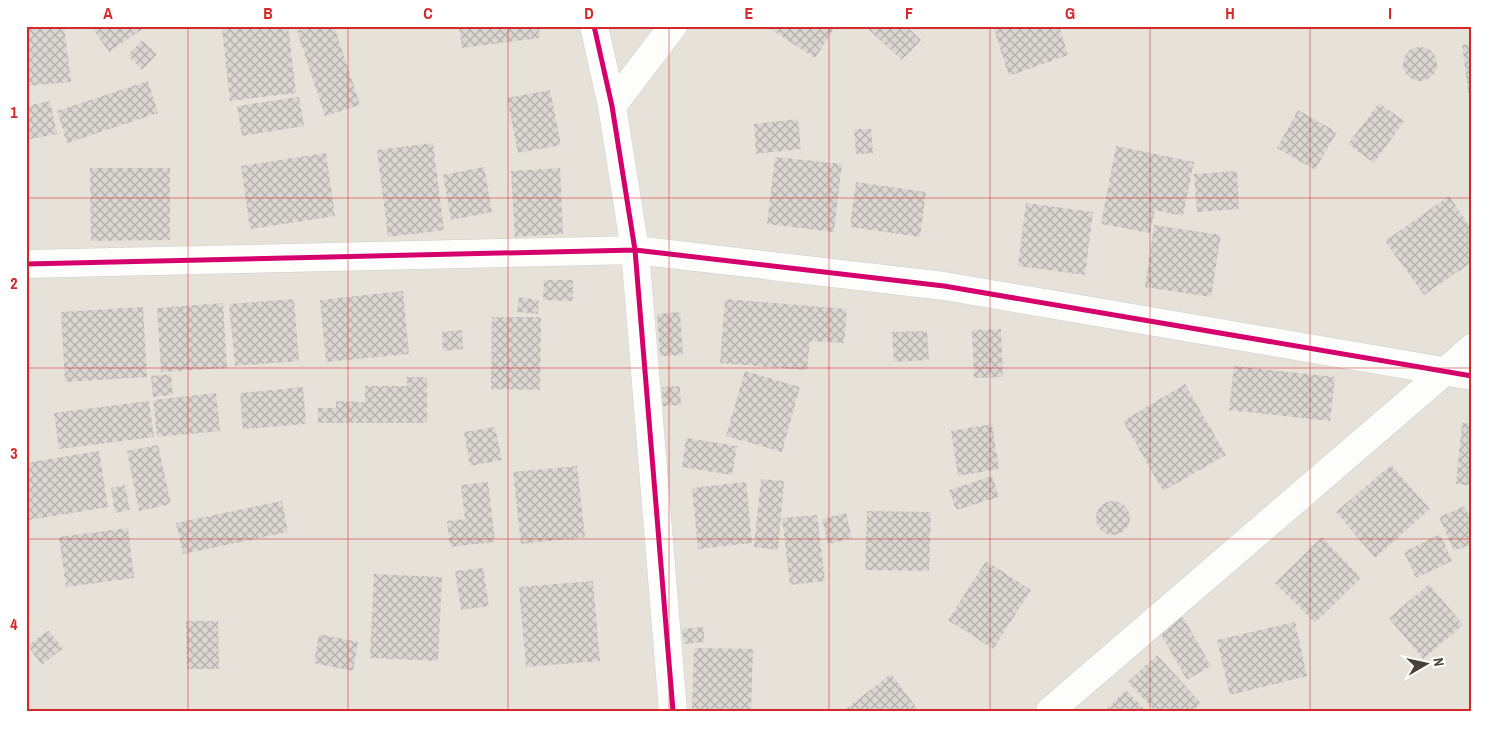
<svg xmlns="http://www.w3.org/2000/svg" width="1498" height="737" viewBox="0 0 1498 737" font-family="'Archivo Narrow',sans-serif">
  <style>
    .residential { fill: #e6e2d9 }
    .building { fill: url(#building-cross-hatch) }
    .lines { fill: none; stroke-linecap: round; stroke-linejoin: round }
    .minor-casing { stroke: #d0cec9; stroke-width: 29 }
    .minor { stroke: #fdfdfc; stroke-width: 28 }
    .cycleway-casing { stroke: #fff; stroke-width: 8 }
    .cycleway { stroke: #d6006c; stroke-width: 5 }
    .grid { fill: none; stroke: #d62828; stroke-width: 1; stroke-opacity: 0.55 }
    .neatline { fill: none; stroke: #d62828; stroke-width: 2 }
    .grid-label { font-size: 16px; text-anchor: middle; font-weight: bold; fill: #d62828 }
  </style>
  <defs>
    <pattern id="building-cross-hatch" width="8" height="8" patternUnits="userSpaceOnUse" patternTransform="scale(1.25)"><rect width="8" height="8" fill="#dad7d3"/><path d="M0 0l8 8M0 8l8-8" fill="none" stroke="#b3b0ac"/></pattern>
  </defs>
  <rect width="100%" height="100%" fill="#f2f0ec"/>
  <path class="residential" d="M 26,26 L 1472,26 L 1472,711 L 26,711 Z"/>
  <path class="building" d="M 26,26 L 64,26 L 71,82 L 26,86 Z
    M 91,26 L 147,26 L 109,52 Z
    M 247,26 L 288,26 L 296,93 L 230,101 L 222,29 Z
    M 311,26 L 334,26 L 360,105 L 325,116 L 297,31 Z
    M 459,26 L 539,26 L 540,38 L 462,48 Z
    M 766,26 L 836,26 L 815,58 Z
    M 865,26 L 906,26 L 921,40 L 902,60 Z
    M 993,26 L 1059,26 L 1068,55 L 1009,76 Z
    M 142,40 L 157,54 L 142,70 L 128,55 Z
    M 1472,44 L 1472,113 L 1471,113 L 1462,45 Z
    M1403 64a17 17 0 1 1 34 0a17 17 0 1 1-34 0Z
    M 148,81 L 158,113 L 67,143 L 57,111 Z
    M 550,90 L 561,145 L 518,153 L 507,98 Z
    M 299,97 L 304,126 L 242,136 L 237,106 Z
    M 50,101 L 57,134 L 26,140 L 26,106 Z
    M 1379,103 L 1404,121 L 1374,163 L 1348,144 Z
    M 1298,110 L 1337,132 L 1315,170 L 1277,148 Z
    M 798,119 L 801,149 L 756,154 L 754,124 Z
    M 854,129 L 871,129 L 873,153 L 856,154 Z
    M 433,143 L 444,230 L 388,237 L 377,150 Z
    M 1116,146 L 1194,162 L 1183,216 L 1155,210 L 1150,233 L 1101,224 Z
    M 326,153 L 335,216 L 250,229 L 241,166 Z
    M 775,157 L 842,164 L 834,232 L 767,224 Z
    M 484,167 L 492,212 L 451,220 L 443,175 Z
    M 90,168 L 170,168 L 170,240 L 91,241 Z
    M 560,168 L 563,234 L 515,237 L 511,171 Z
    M 1237,171 L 1239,209 L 1197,212 L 1194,174 Z
    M 856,182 L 926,192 L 920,237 L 850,227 Z
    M 1449,196 L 1472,230 L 1472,262 L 1424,295 L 1385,241 Z
    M 1026,203 L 1093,212 L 1085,275 L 1018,266 Z
    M 1154,225 L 1221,235 L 1211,297 L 1145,287 Z
    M 544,280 L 573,280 L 573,301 L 543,300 Z
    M 403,291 L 409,354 L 326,362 L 320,300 Z
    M 519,297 L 539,300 L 538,314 L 517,312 Z
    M 294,299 L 299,361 L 235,366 L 229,304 Z
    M 725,299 L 847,309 L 844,343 L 810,341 L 807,370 L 720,363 Z
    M 223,303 L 227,368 L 161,372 L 157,308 Z
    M 143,307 L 147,377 L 65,382 L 61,312 Z
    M 680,312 L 683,355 L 660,356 L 657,314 Z
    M 492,317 L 541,317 L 540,390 L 491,389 Z
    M 1001,329 L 1003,377 L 974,378 L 972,330 Z
    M 462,330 L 463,349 L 443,351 L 442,332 Z
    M 927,331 L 929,360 L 894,362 L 892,332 Z
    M 1234,366 L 1335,377 L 1330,421 L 1229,410 Z
    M 745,371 L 800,387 L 782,452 L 726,436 Z
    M 171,374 L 173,395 L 153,397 L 151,376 Z
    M 407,377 L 427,377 L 427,423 L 318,423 L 318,408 L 336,408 L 336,401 L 365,402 L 365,386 L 407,386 Z
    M 1185,384 L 1226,455 L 1163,491 L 1123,421 Z
    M 680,386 L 681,405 L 663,406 L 662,387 Z
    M 303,387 L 306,424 L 243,429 L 240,393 Z
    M 216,393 L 220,431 L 157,437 L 153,400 Z
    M 149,401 L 154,437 L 59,449 L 54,413 Z
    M 1462,423 L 1472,424 L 1472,486 L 1456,484 Z
    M 992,424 L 999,469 L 958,476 L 951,431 Z
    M 495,427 L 502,460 L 470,466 L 464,432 Z
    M 686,438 L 737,446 L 732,475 L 682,467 Z
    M 158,445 L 171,504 L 139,511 L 127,451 Z
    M 99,451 L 108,507 L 29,520 L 26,504 L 26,463 Z
    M 1391,465 L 1430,509 L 1375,558 L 1336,512 Z
    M 577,466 L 585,537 L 521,544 L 513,472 Z
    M 992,476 L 999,497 L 956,510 L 949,490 Z
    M 761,479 L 784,481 L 778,550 L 754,547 Z
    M 488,482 L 495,542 L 450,547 L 447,521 L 465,519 L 461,485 Z
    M 746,482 L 752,543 L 698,549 L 692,488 Z
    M 125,485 L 130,510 L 115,513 L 111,488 Z
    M 282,501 L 288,532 L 183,554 L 176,523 Z
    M1096 518a17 17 0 1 1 34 0a17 17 0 1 1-34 0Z
    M 1465,506 L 1472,523 L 1472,544 L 1454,551 L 1439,517 Z
    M 867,511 L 931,512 L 929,571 L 865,570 Z
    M 846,513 L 852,538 L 828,544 L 822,519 Z
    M 817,515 L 825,581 L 790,585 L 782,518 Z
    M 128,528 L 134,578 L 66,587 L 59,537 Z
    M 1440,534 L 1452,561 L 1416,578 L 1404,552 Z
    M 1322,537 L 1361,578 L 1315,623 L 1275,583 Z
    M 986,561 L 1031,590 L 993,649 L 948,620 Z
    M 483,568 L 489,606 L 461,610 L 455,571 Z
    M 374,574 L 442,577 L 438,661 L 370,658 Z
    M 593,581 L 600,661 L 526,667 L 519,587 Z
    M 1429,584 L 1463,625 L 1423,659 L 1389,618 Z
    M 1183,617 L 1211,666 L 1187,680 L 1159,631 Z
    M 186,621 L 218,621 L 219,669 L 187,669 Z
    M 1295,622 L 1307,676 L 1230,695 L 1217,640 Z
    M 703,627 L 705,642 L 684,644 L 682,629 Z
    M 48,630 L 63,648 L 42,665 L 28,646 Z
    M 319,634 L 358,642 L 353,671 L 314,663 Z
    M 694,648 L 753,649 L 751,711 L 692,711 Z
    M 1157,655 L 1201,703 L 1193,711 L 1155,711 L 1128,682 Z
    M 891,674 L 919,711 L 843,711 Z
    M 1126,690 L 1146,711 L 1105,711 Z"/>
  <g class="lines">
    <g class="minor-casing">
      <path id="minor" d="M 594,26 L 612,106 L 635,250 L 673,711
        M 612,106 L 673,26
        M 26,264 L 635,250 L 944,286 L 1472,376
        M 1050,711 L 1472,348"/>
    </g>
    <use href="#minor" class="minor"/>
    <g class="cycleway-casing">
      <path id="cycleway" d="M 594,26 L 612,106 L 635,250 L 673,711
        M 26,264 L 635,250 L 944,286 L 1472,376"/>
    </g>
    <use href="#cycleway" class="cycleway"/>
  </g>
  <path class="grid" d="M 188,26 L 188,711M 348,26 L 348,711M 508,26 L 508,711M 669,26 L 669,711M 829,26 L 829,711M 990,26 L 990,711M 1150,26 L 1150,711M 1310,26 L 1310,711M 26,198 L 1472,198M 26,368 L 1472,368M 26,539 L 1472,539"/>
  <rect width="1498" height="737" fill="none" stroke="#ffffff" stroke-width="55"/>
  <g transform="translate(1426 664) rotate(81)" stroke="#ffffff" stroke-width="4" paint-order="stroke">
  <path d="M0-4L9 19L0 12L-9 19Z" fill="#494137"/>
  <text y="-8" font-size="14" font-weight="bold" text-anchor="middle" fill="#494137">N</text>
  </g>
  <rect x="28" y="28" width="1442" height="682" class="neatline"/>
  <g class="grid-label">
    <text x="108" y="19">A</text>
    <text x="268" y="19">B</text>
    <text x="428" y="19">C</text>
    <text x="589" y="19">D</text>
    <text x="749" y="19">E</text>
    <text x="909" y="19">F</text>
    <text x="1070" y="19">G</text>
    <text x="1230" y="19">H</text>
    <text x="1390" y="19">I</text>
    <text x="14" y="118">1</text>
    <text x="14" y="289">2</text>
    <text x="14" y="459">3</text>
    <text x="14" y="630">4</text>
  </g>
</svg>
